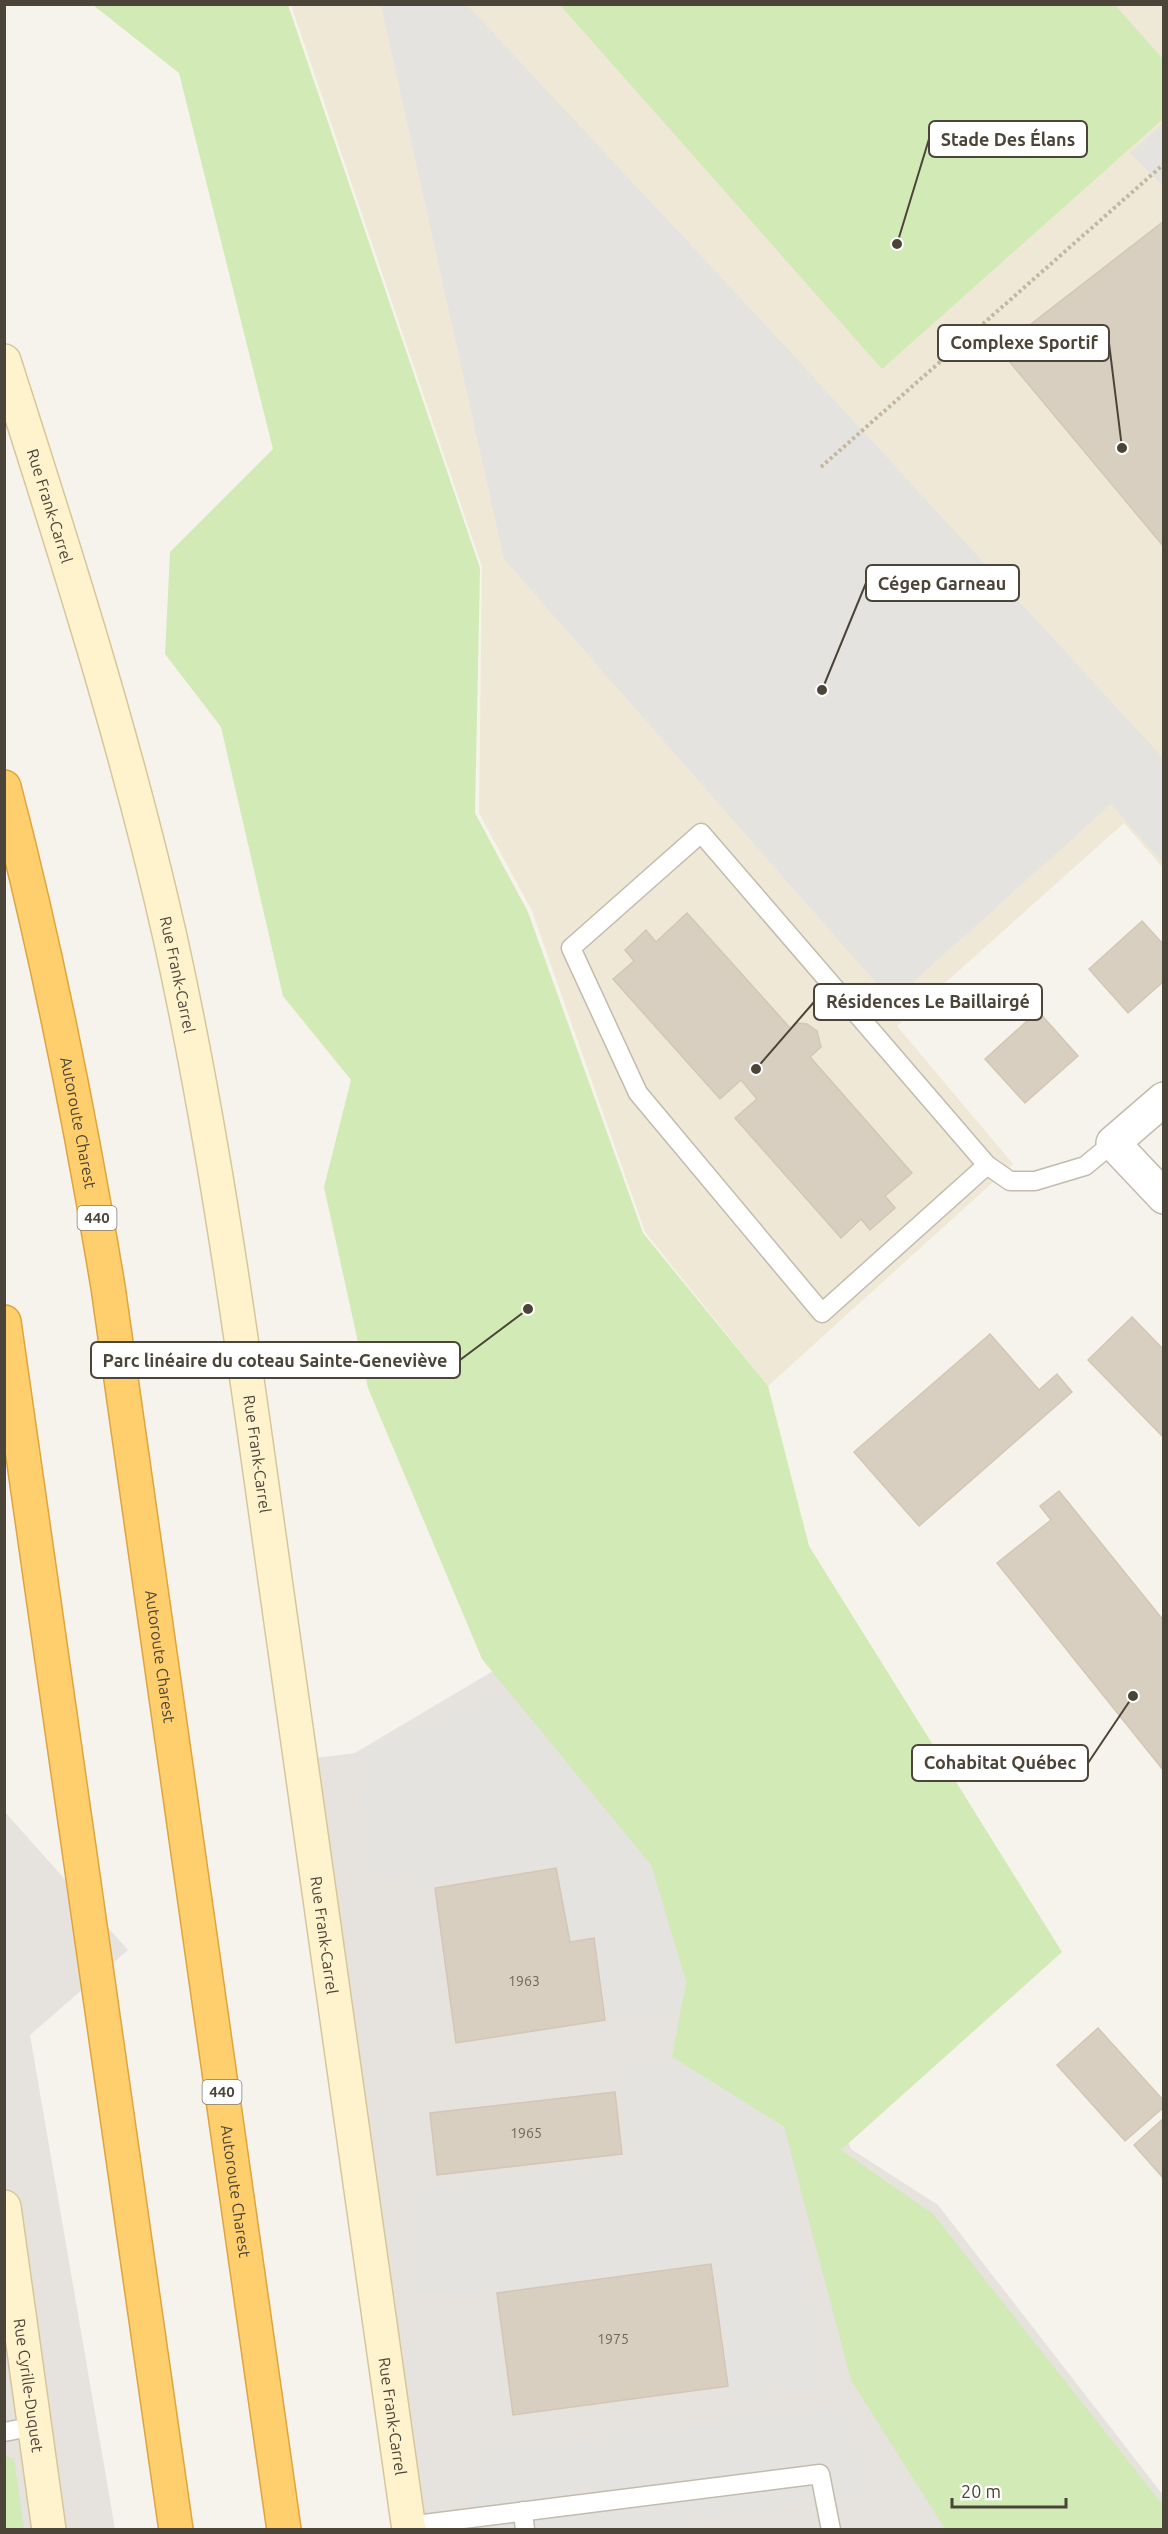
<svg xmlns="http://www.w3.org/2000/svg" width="1168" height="2534" viewBox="0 0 1168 2534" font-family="Ubuntu,sans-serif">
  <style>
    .industrial { fill: #e6e2dd }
    .education { fill: #efe8d6 }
    .green { fill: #d2eab5 }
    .parking { fill: #e5e3e0 }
    .building { fill: #d8cfc1; stroke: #d3c7b4; stroke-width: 1.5 }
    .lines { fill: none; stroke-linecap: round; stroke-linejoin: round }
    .lane-casing { stroke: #c2bbae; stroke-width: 21 }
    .street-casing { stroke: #c2bbae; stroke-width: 36 }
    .secondary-casing { stroke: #d6c79b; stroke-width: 36 }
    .highway-casing { stroke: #e0a43c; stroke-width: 36 }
    .path { stroke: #c4b79f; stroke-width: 4; stroke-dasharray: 3 3; stroke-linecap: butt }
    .lane { stroke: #fff; stroke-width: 18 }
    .street { stroke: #fff; stroke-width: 33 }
    .secondary { stroke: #fff3cd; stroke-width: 33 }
    .highway { stroke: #ffcf6e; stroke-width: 33 }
    .labels { text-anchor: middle; stroke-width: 5; stroke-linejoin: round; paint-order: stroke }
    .number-label { font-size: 14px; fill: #6e675b }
    .shield { fill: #fff; stroke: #817c74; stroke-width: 1.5 }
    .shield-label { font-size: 15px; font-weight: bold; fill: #4b4439 }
    .street-label { font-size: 16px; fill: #4b4439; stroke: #fff }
    .leader { fill: none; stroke: #4b4439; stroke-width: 2 }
    .callout-dot { fill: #4b4439; stroke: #fff; stroke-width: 2 }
    .callout { fill: #fff; stroke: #4b4439; stroke-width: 2 }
    .callout-label { font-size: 18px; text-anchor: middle; font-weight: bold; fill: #4b4439 }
  </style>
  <rect width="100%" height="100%" fill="#f6f3ec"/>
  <path class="industrial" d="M 639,1607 L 851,2149 L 938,2205 L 1163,2495 L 1163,2529 L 420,2529 L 291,1761 L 355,1753 L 493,1671 Z
    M 4,1811 L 128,1950 L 30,2035 L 115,2529 L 5,2529 Z"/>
  <path class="education" d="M 291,5 L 1163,5 L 1163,868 L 1124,823 L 897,1026 L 1013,1164 L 768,1386 L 645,1232 L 532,911 L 479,813 L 482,567 Z"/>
  <path class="green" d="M 93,5 L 288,5 L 480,568 L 475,813 L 528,912 L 643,1233 L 768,1386 L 809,1546 L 1062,1952 L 841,2150 L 933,2214 L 1163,2505 L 1163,2529 L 945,2529 L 851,2380 L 784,2127 L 672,2057 L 686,1982 L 651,1865 L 482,1659 L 368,1388 L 324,1187 L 351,1080 L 283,996 L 221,727 L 165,654 L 170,552 L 273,449 L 179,73 Z
    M 560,5 L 1115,5 L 1163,59 L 1163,119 L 882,369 Z
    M 5,2456 L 14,2459 L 24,2529 L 5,2529 Z"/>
  <path class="parking" d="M 381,5 L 467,5 L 759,318 L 1163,758 L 1163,863 L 1111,804 L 892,1001 L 504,559 Z
    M 1163,123 L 1163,186 L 1130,153 Z
    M 505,1692 L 651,1865 L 686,1982 L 681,2008 L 605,2020 L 594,1938 L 570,1942 L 556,1868 L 435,1888 L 367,1873 L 355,1753 Z
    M 672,2057 L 784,2127 L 824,2389 L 732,2398 L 711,2264 L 497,2293 L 404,2299 L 418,2186 L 630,2160 L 617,2062 Z
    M 845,2405 L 872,2491 L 656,2529 L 477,2529 L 468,2454 Z"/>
  <path class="building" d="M 1164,221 L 1164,547 L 999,349 Z
    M 687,913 L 791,1029 L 798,1023 L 807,1024 L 817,1031 L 821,1047 L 810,1057 L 912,1173 L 885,1196 L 895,1208 L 870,1230 L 861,1219 L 841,1238 L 735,1118 L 757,1099 L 741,1080 L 720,1099 L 613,979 L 634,961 L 625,950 L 646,930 L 656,942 Z
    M 1142,921 L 1164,945 L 1164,981 L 1128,1013 L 1089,969 Z
    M 1038,1011 L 1078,1056 L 1025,1103 L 985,1059 Z
    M 1132,1317 L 1164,1350 L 1164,1438 L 1088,1360 Z
    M 990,1334 L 1039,1390 L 1057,1374 L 1072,1392 L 919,1526 L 854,1452 Z
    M 1059,1491 L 1164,1621 L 1164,1771 L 997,1563 L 1051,1520 L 1040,1506 Z
    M 556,1868 L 570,1942 L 594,1938 L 605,2020 L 456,2043 L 435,1888 Z
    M 1098,2028 L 1164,2101 L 1164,2107 L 1125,2141 L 1057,2065 Z
    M 615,2092 L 622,2154 L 437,2175 L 430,2113 Z
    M 1164,2118 L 1164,2179 L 1134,2145 Z
    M 711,2264 L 728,2386 L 513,2415 L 497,2293 Z"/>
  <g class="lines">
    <g class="lane-casing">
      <path id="lane" d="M 987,1165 L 822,1313 L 638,1093 L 571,948 L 701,833 L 987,1165 L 1010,1181 L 1035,1181 L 1085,1166 L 1113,1143
        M 4,2432 L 35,2426
        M 523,2511 L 525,2530
        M 408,2526 L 820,2474 L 831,2530"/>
    </g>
    <g class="street-casing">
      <path id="street" d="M 1164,1099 L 1113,1143 L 1164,1197"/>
    </g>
    <g class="secondary-casing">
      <g id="secondary">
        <path id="s1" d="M 4,361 C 65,551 126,742 170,937 C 222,1172 251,1412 285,1650 C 325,1943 367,2236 409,2530"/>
        <path id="s2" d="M 4,2207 L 49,2530"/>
      </g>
    </g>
    <g class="highway-casing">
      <g id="highway">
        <path id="s3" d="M 4,787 C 47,952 80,1118 108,1287 L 284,2530"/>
        <path d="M 4,1322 L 176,2530"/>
      </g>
    </g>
    <path class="path" d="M 821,467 L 1164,164"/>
    <use href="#lane" class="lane"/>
    <use href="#street" class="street"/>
    <use href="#secondary" class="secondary"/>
    <use href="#highway" class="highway"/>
  </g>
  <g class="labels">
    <g class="number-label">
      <text x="524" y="1986">1963</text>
      <text x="526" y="2138">1965</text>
      <text x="613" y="2344">1975</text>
    </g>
    <g class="shield">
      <rect x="77.5" y="1206" width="39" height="24" rx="4.5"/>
      <rect x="202.5" y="2080" width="39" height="24" rx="4.5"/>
    </g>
    <g class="shield-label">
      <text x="97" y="1223">440</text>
      <text x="222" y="2097">440</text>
    </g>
    <g class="street-label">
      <text dy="6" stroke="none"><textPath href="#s1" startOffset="152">Rue Frank-Carrel</textPath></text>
      <text dy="6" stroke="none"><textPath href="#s1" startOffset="638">Rue Frank-Carrel</textPath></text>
      <text dy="6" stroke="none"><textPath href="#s3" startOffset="344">Autoroute Charest</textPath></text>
      <text dy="6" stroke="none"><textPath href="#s1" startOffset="1124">Rue Frank-Carrel</textPath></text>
      <text dy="6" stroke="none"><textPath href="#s3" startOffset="884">Autoroute Charest</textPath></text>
      <text dy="6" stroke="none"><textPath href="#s1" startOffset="1610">Rue Frank-Carrel</textPath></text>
      <text dy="6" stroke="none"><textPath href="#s3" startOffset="1424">Autoroute Charest</textPath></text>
      <text dy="6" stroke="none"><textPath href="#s2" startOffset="180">Rue Cyrille-Duquet</textPath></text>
      <text dy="6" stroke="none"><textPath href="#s1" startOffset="2096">Rue Frank-Carrel</textPath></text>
    </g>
  </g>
  <path class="leader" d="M897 244L929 139M1122 448L1109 343M822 690L866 583M756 1069L814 1002M528 1309L460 1360M1133 1696L1088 1763"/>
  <g class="callout-dot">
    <circle cx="897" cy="244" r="6"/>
    <circle cx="1122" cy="448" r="6"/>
    <circle cx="822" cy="690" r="6"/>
    <circle cx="756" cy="1069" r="6"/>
    <circle cx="528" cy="1309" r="6"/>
    <circle cx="1133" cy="1696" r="6"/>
  </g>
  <g class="callout">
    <rect x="929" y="121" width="158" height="36" rx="6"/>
    <rect x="938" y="325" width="171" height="36" rx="6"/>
    <rect x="866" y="565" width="153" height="36" rx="6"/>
    <rect x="814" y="984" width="228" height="36" rx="6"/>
    <rect x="91" y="1342" width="369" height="36" rx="6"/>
    <rect x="912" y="1745" width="176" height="36" rx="6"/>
  </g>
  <g class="callout-label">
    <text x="1008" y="146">Stade Des Élans</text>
    <text x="1024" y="349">Complexe Sportif</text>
    <text x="942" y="590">Cégep Garneau</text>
    <text x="928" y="1008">Résidences Le Baillairgé</text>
    <text x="275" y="1367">Parc linéaire du coteau Sainte-Geneviève</text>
    <text x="1000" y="1769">Cohabitat Québec</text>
  </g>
  <rect width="1168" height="2534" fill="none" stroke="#4b4439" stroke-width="12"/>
  <path d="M952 2498v9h114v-9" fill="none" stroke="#4b4439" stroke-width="3"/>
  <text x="961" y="2498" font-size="18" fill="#4b4439" stroke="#ffffff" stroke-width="4.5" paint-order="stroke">20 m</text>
</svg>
